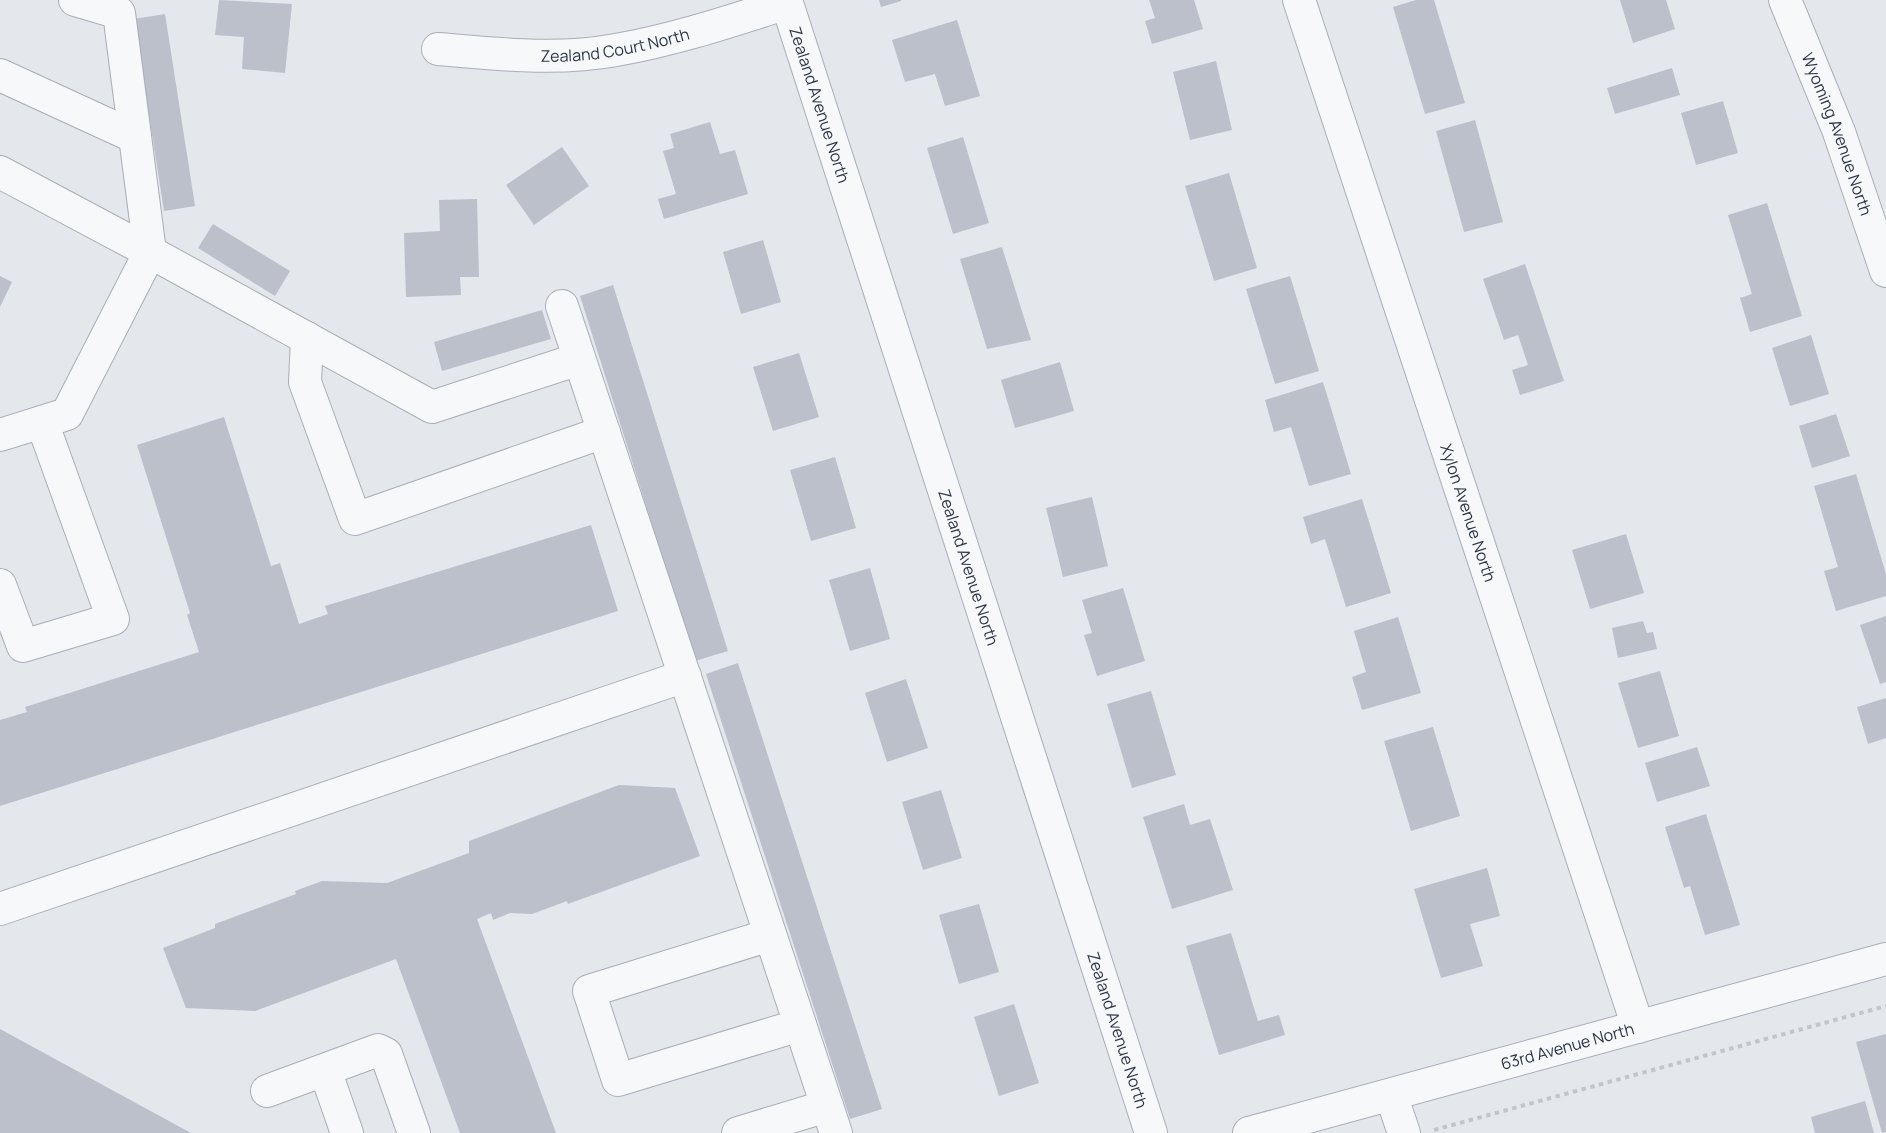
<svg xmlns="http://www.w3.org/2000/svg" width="1886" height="1133" viewBox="0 0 1886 1133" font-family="Manrope,sans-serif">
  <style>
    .building { fill: #bbc0ca }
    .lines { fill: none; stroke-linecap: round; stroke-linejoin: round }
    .minor-casing { stroke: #a9aeb7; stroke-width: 34 }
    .path { stroke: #c2c5cb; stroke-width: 4; stroke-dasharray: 4.5 4.5; stroke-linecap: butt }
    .minor { stroke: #f7f8fa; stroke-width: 32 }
    .labels { text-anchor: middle; stroke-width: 4.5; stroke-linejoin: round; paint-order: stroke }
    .street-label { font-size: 16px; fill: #2b3445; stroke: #f4f6f9 }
  </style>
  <rect width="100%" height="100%" fill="#e4e7ec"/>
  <path class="building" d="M 219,0 L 292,4 L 285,73 L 242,69 L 244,37 L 215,35 Z
    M 879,0 L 901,0 L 901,1 L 881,7 Z
    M 1149,0 L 1194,0 L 1203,29 L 1152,44 L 1145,21 L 1155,18 Z
    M 1416,0 L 1434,0 L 1465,103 L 1425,114 L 1393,7 Z
    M 1620,0 L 1666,0 L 1675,29 L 1633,43 Z
    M 165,14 L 195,206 L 164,211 L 134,19 Z
    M 957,20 L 980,96 L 945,106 L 935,74 L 905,82 L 892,40 Z
    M 1216,61 L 1232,130 L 1190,140 L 1173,72 Z
    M 1672,68 L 1680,95 L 1615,114 L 1607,88 Z
    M 1723,101 L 1738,153 L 1696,165 L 1681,113 Z
    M 1475,120 L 1503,222 L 1464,232 L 1436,131 Z
    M 710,122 L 720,154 L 735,150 L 748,194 L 664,219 L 658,199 L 676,194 L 663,151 L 674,148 L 670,134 Z
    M 963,137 L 989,223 L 953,234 L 927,148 Z
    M 562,147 L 589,186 L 534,225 L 506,185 Z
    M 1229,173 L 1257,268 L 1214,281 L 1185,186 Z
    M 477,199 L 479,277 L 460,277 L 461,295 L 406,297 L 404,233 L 440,231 L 439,200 Z
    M 1767,203 L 1802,316 L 1750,332 L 1740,298 L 1752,294 L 1728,215 Z
    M 213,224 L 290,271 L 275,296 L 198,248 Z
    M 763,240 L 781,302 L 741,314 L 723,252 Z
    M 1002,247 L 1031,340 L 987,349 L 960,259 Z
    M 1525,264 L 1564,381 L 1520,395 L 1512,370 L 1528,365 L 1518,335 L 1504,340 L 1483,279 Z
    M 0,276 L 12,282 L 0,307 Z
    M 1290,276 L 1319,371 L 1275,384 L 1246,289 Z
    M 613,285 L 728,651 L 695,661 L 580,296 Z
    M 542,310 L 551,339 L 442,371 L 434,342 Z
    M 1811,335 L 1829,394 L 1790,406 L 1772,348 Z
    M 799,353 L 819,417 L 773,431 L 753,367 Z
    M 1060,362 L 1074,411 L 1015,428 L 1001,380 Z
    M 1323,382 L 1351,474 L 1309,486 L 1291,427 L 1274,432 L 1265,400 Z
    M 1836,414 L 1850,456 L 1812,468 L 1799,426 Z
    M 224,417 L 271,566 L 280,563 L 299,624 L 328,614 L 325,606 L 591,525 L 618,611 L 0,806 L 0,720 L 27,712 L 25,707 L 199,652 L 187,615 L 190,613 L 137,445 Z
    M 835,457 L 856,528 L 811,541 L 790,470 Z
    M 1856,474 L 1886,574 L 1886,596 L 1836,611 L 1824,571 L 1838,567 L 1814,486 Z
    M 1092,497 L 1108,566 L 1063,577 L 1046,508 Z
    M 1362,499 L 1391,593 L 1346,607 L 1325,539 L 1311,544 L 1303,517 Z
    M 1626,534 L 1644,593 L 1590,609 L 1572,550 Z
    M 870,568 L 890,639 L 850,651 L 829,580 Z
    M 1123,588 L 1145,661 L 1097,676 L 1084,635 L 1092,633 L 1082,600 Z
    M 1886,616 L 1886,682 L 1880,684 L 1860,625 Z
    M 1398,617 L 1421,693 L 1362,710 L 1352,677 L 1366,672 L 1354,631 Z
    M 1643,621 L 1647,633 L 1653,632 L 1657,649 L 1618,658 L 1612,628 Z
    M 738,663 L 882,1109 L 850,1119 L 706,674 Z
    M 1660,671 L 1679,736 L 1638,748 L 1618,683 Z
    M 906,679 L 928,748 L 887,762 L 865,693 Z
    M 1151,691 L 1176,775 L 1132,788 L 1107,704 Z
    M 1886,698 L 1886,738 L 1868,744 L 1857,707 Z
    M 1433,727 L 1460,816 L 1411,831 L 1384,741 Z
    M 1697,747 L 1710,786 L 1657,802 L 1645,763 Z
    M 619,785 L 675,788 L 700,856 L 568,904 L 567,901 L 532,914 L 510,913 L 493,920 L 491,913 L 477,919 L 556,1133 L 460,1133 L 396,959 L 255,1011 L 186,1008 L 163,948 L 215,928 L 215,924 L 296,894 L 295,891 L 322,881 L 387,883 L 469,853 L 469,841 Z
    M 941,790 L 962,858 L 923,870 L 902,802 Z
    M 1184,804 L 1190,825 L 1210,819 L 1233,890 L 1172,909 L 1143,817 Z
    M 1706,814 L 1740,925 L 1705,935 L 1690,886 L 1684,888 L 1665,827 Z
    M 1487,868 L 1500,916 L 1470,924 L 1483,966 L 1441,978 L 1414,889 Z
    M 979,904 L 999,972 L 959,984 L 939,915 Z
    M 1231,933 L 1258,1021 L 1279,1015 L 1285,1035 L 1219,1055 L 1186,946 Z
    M 1014,1004 L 1039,1083 L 999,1096 L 974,1017 Z
    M 0,1029 L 191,1133 L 0,1133 Z
    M 1886,1034 L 1886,1132 L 1882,1133 L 1856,1042 Z
    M 1865,1101 L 1874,1133 L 1815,1133 L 1811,1117 Z"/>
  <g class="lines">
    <g class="minor-casing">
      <g id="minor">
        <path id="s1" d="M 786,0 L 1151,1133"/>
        <path id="s2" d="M 1299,0 L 1638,1027"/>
        <path id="s3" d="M 1785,0 L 1839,132 L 1886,271"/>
        <path id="s4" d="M 438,49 C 497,54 557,61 616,50 C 674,40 731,21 787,3"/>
        <path d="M 0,75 L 135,137"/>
        <path d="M 0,172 L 150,252 L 432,407 L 579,359"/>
        <path d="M 562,306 L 836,1133"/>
        <path d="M 307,338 L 305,382 L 355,519 L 604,432"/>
        <path d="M 0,435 L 67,414 L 150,252 L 119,13 L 75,0"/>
        <path d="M 0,585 L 23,646 L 113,619 L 42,422"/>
        <path d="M 0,909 L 685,676"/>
        <path d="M 770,935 L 589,991 L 618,1080 L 800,1025"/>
        <path d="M 325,1070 L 347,1133"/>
        <path d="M 267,1091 L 378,1050 L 386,1054 L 414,1133"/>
        <path d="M 1391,1095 L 1404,1133"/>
        <path d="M 738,1133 L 827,1106"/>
        <path id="s5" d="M 1249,1133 L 1886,959"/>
      </g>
    </g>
    <path class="path" d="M 1434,1130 L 1886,1006"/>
    <use href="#minor" class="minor"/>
  </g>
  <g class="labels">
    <g class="street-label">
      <text dy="6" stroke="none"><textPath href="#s4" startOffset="178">Zealand Court North</textPath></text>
      <text dy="6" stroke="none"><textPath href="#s1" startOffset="110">Zealand Avenue North</textPath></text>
      <text dy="6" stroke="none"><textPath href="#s3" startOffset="144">Wyoming Avenue North</textPath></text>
      <text dy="6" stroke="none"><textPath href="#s2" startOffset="540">Xylon Avenue North</textPath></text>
      <text dy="6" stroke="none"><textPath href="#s1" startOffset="596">Zealand Avenue North</textPath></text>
      <text dy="6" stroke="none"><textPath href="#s1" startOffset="1082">Zealand Avenue North</textPath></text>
      <text dy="6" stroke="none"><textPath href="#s5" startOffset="330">63rd Avenue North</textPath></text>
    </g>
  </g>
</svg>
